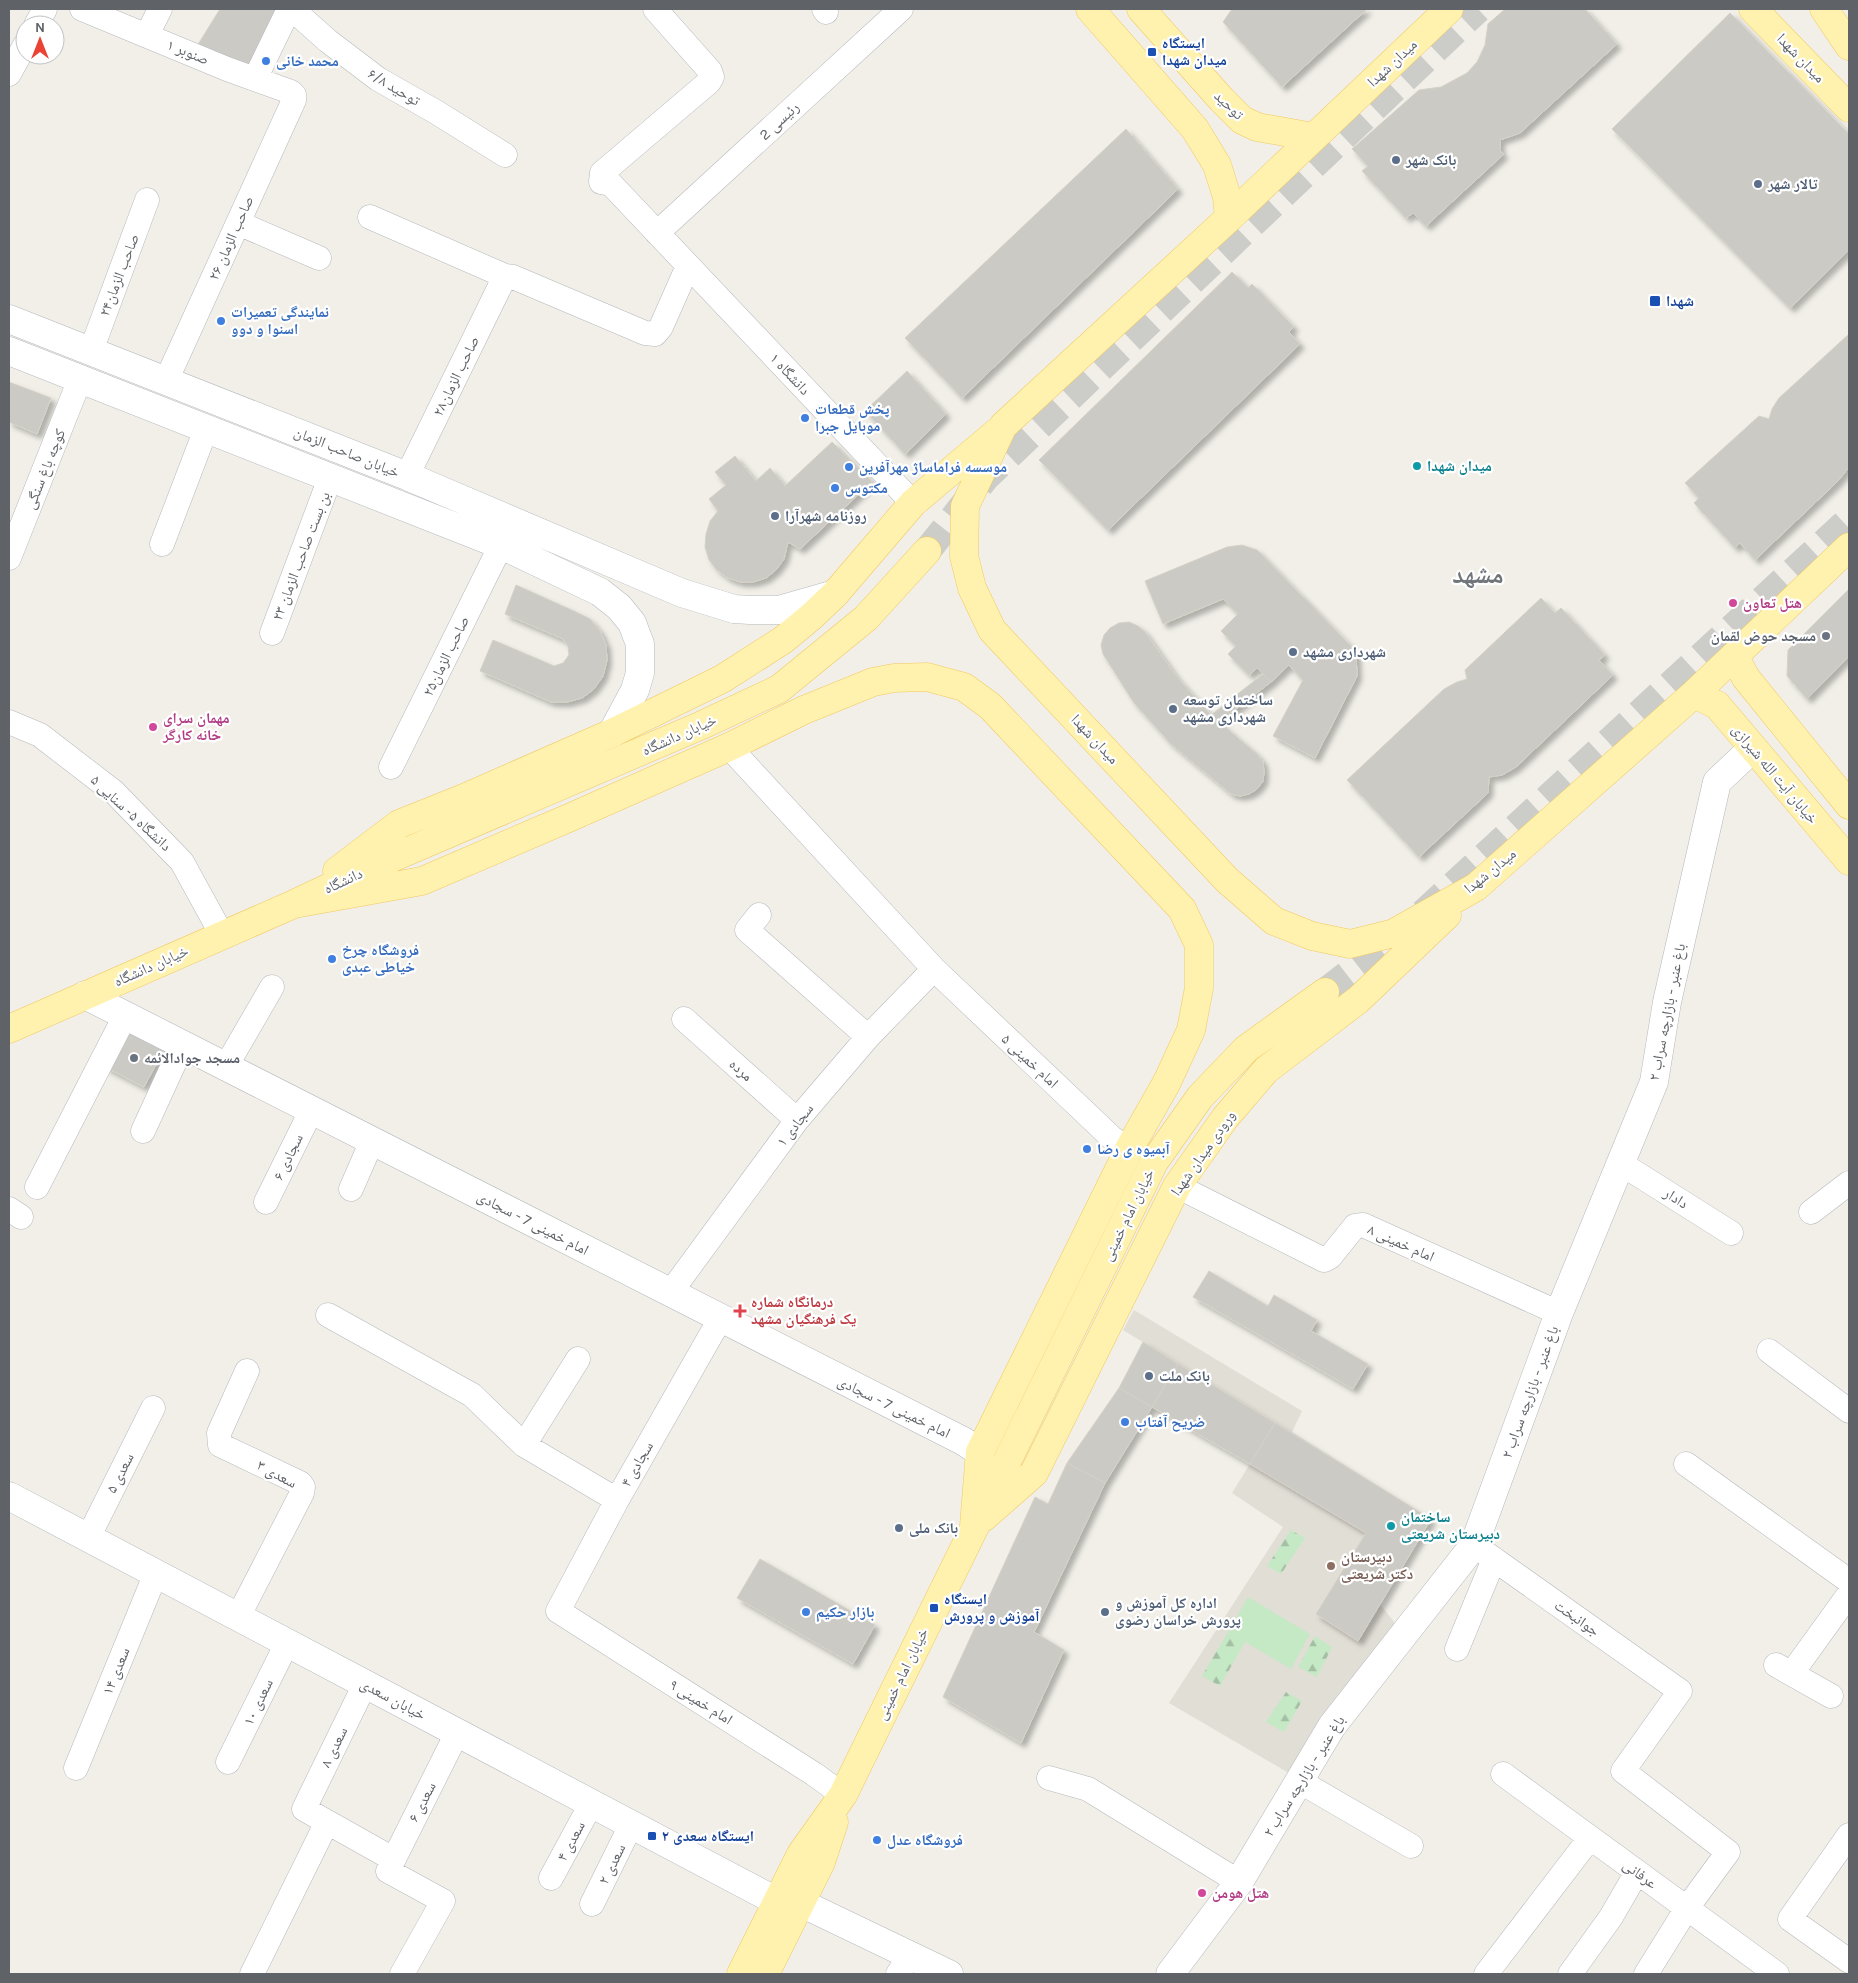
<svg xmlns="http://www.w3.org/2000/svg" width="1858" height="1983" viewBox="0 0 1858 1983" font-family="Karla,'Noto Naskh Arabic',sans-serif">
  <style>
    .education { fill: #e1ded6 }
    .forest { fill: url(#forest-firs) }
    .pitch { fill: #c5e8c5 }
    .building { fill: #cccac5; stroke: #d6d1c6; filter: url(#shadow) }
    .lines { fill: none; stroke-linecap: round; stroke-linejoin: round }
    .primary-tunnel { stroke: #ccccc8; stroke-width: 28; stroke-dasharray: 28 14; stroke-linecap: butt }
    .minor-casing { stroke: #b5b8bc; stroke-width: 25 }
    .tertiary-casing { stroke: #b5b8bc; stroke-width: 29 }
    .secondary-casing { stroke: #b6babf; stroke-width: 29 }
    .primary-casing { stroke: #f2c960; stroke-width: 29 }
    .minor { stroke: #fff; stroke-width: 24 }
    .tertiary { stroke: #fff; stroke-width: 28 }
    .secondary { stroke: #fff; stroke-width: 28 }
    .primary { stroke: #fff2af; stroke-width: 28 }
    .transit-dot { fill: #1a4fb4; stroke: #fff; stroke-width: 2 }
    .shop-dot { fill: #3f7fe0; stroke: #fff; stroke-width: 2 }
    .service-dot { fill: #5c6f8a; stroke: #fff; stroke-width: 2 }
    .culture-dot { fill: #0f9aa8; stroke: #fff; stroke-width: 2 }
    .hotel-dot { fill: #d1479c; stroke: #fff; stroke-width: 2 }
    .worship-dot { fill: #6b7280; stroke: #fff; stroke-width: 2 }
    .health-dot { fill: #e0444e; stroke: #fff; stroke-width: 2 }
    .education-dot { fill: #8d6e63; stroke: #fff; stroke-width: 2 }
    .labels { text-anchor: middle; stroke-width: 4.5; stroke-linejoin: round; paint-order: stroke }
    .transit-label { font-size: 15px; font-weight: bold; fill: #164399; stroke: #fff; text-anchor: start }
    .street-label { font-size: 15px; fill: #5f6368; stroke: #fff }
    .shop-label { font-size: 15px; font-weight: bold; fill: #366cbe; stroke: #fff; text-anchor: start }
    .service-label { font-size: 15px; font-weight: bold; fill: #4e5e75; stroke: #fff; text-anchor: start }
    .culture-label { font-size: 15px; font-weight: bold; fill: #0d838f; stroke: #fff; text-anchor: start }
    .hotel-label { font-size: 15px; font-weight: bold; fill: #b23c85; stroke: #fff; text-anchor: start }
    .worship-label { font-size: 15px; font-weight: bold; fill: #5b616d; stroke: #fff; text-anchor: end }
    .health-label { font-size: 15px; font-weight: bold; fill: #be3a42; stroke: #fff; text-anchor: start }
    .education-label { font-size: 15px; font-weight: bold; fill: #785e54; stroke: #fff; text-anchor: start }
    .town-label { font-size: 25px; font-weight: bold; fill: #70757a; stroke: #fff }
  </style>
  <defs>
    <pattern id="forest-firs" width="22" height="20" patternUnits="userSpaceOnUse" patternTransform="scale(1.25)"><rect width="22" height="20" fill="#c5e8c5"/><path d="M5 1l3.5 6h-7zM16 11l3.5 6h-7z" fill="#a3c0a4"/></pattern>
    <filter id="shadow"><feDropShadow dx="4.5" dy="4.5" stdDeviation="2.5" flood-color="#0004"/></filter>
  </defs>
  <rect width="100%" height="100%" fill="#f1efe8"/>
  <path class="education" d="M 1134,1310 L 1302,1411 L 1292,1432 L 1431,1519 L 1380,1604 L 1398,1627 L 1292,1775 L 1169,1703 L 1283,1527 L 1232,1493 L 1275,1423 L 1123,1330 Z"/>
  <path class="forest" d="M 1291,1530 L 1305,1538 L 1281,1574 L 1267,1566 Z
    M 1228,1632 L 1245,1642 L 1220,1686 L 1202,1676 Z
    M 1315,1636 L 1332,1647 L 1317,1677 L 1298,1667 Z
    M 1286,1692 L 1302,1701 L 1284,1732 L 1266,1722 Z"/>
  <path class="pitch" d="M 1248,1597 L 1310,1634 L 1291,1669 L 1228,1632 Z"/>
  <path class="building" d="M 220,9 L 284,9 L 257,72 L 197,46 Z
    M 1232,9 L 1367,9 L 1282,87 L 1223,22 Z
    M 1505,9 L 1585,9 L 1617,44 L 1520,133 L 1500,140 L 1500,151 L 1504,154 L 1426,226 L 1413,213 L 1406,218 L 1362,171 L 1368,166 L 1352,149 L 1419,90 L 1441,87 L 1467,73 L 1477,62 L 1485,45 L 1488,24 Z
    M 1730,13 L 1849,134 L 1849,250 L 1790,308 L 1612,129 Z
    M 1126,129 L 1178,189 L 962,398 L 905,338 Z
    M 1232,272 L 1248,288 L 1252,284 L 1294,327 L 1289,332 L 1300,344 L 1108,530 L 1039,460 Z
    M 1849,334 L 1849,467 L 1838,481 L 1755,560 L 1740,543 L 1735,548 L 1694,503 L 1699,498 L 1685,483 L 1759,416 L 1769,419 L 1772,409 L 1779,398 Z
    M 907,371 L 946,414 L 905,454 L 865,411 Z
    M 9,382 L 51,398 L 37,434 L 9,422 Z
    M 832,442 L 872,482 L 800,549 L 788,542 L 784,559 L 776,570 L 766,578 L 753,582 L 740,582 L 728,578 L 717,570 L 709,560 L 705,547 L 706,534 L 710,521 L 718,511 L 709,499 L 726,485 L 715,472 L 735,456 L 756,481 L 770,468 L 785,486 Z
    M 1242,545 L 1257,550 L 1350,645 L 1356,653 L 1357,676 L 1315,758 L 1273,736 L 1303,680 L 1289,665 L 1271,682 L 1257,668 L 1249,675 L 1228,654 L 1236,646 L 1221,631 L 1238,614 L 1223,599 L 1163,624 L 1145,581 L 1227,547 Z
    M 516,585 L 576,612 L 590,619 L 600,631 L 606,645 L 607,660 L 603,676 L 594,689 L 582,698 L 567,702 L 551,702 L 480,671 L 493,640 L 554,666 L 563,663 L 569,655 L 568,646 L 563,639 L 505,614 Z
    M 1849,589 L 1849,656 L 1807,699 L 1787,676 L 1788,650 Z
    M 1541,598 L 1555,613 L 1561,608 L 1605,655 L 1599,660 L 1613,675 L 1516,767 L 1502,775 L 1489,777 L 1488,793 L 1419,857 L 1347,780 L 1444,689 L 1457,682 L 1467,679 L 1465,670 Z
    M 1129,622 L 1138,626 L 1145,632 L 1176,676 L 1211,715 L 1257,754 L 1263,762 L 1264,772 L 1263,781 L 1257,789 L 1249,794 L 1240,796 L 1231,794 L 1170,743 L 1134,703 L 1103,654 L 1101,645 L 1104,635 L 1110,628 L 1119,623 Z
    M 1263,674 L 1271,682 L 1219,722 L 1211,715 Z
    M 125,1029 L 164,1049 L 144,1087 L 105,1067 Z
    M 1209,1271 L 1268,1306 L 1274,1295 L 1317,1320 L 1311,1331 L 1368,1364 L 1353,1389 L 1193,1297 Z
    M 1143,1342 L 1178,1364 L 1152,1407 L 1119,1388 Z
    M 1178,1364 L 1275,1423 L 1250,1464 L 1152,1407 Z
    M 1119,1388 L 1152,1407 L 1105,1483 L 1067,1463 Z
    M 1275,1423 L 1431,1519 L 1358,1641 L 1316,1614 L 1366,1533 L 1250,1464 Z
    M 1067,1463 L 1105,1483 L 1034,1632 L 1064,1650 L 1021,1743 L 943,1697 L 1035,1497 L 1048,1504 Z
    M 760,1559 L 875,1625 L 853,1664 L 737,1598 Z"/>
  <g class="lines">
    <path class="primary-tunnel" d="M 927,551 L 986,477 L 1478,9
      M 1325,992 L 1405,930 L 1849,520"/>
    <g class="minor-casing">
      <path id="minor" d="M 82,9 L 227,69 L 291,92 L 294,95 L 294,100 L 166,381
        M 292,9 L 328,41 L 378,79 L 436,112 L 505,155
        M 655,9 L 710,71 L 712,77 L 709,82 L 602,173 L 601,182 L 611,184 L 913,503
        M 824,9 L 826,12
        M 36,25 L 45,9
        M 147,35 L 160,9
        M 9,74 L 25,45
        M 255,79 L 289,9
        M 370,217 L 505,276 L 513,277 L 645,333 L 655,334 L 661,327 L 688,266
        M 238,223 L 319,258
        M 657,233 L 901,9
        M 91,351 L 147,200
        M 407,476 L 505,276
        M 162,544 L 206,429
        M 9,558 L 80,379
        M 272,633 L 330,478
        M 9,722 L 40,735 L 114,792 L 182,862 L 222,935
        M 729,747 L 934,969 L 1112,1138 L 1129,1149
        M 391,767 L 501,545
        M 759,915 L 747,930 L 868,1037
        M 684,1019 L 797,1120
        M 225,1068 L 272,987
        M 143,1131 L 182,1046
        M 1620,1163 L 1731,1233
        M 1177,1186 L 1324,1260 L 1330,1257 L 1355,1226 L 1363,1225 L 1559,1313
        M 37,1187 L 125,1016
        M 351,1189 L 372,1141
        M 266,1202 L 311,1111
        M 9,1209 L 21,1217
        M 1811,1212 L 1849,1183
        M 670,1293 L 797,1120 L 868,1037 L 934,969
        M 328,1315 L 472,1395 L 524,1445 L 617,1500
        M 720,1319 L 617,1500 L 558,1611 L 814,1774 L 843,1795
        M 1769,1351 L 1849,1411
        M 524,1445 L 578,1359
        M 1686,1464 L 1849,1581
        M 88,1538 L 153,1408
        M 1474,1545 L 1680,1691 L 1623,1771 L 1728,1852 L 1687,1908 L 1646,1974
        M 238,1617 L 302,1493 L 303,1487 L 300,1483 L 220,1445 L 219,1433 L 247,1371
        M 1457,1649 L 1494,1559
        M 1776,1665 L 1831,1696
        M 1792,1673 L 1849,1594
        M 365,1684 L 304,1809 L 393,1859
        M 228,1762 L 287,1643
        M 76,1768 L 156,1573
        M 1503,1774 L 1777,1974
        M 1049,1778 L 1088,1789 L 1239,1882
        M 1299,1781 L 1411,1846
        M 1849,1835 L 1790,1919 L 1849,1961
        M 551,1878 L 591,1804
        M 592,1904 L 631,1825
        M 252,1974 L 327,1822
        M 402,1974 L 443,1901 L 388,1871 L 457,1733
        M 898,1974 L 910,1955
        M 1486,1974 L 1590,1838
        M 1570,1974 L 1611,1917 L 1637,1872"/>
    </g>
    <g class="tertiary-casing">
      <path id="tertiary" d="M 85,995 L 963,1441 L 980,1452
        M 801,1903 L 949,1974
        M 1170,1974 L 1239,1882 L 1332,1726 L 1474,1545 L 1559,1313 L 1654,1082 L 1667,1002 L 1717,782 L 1753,748"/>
    </g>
    <g class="secondary-casing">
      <path id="secondary" d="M 9,319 L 407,476 L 682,593 L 734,609 L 750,610 L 779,610 L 835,594
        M 9,351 L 501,545 L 600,592 L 619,607 L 632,623 L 640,644 L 640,673 L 635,690 L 612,733
        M 9,1496 L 778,1902"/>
    </g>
    <g class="primary-casing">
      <path id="primary" d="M 1090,9 L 1195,129 L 1217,165 L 1227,197 L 1229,218
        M 1141,9 L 1222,100 L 1242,120 L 1257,127 L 1313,137
        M 1449,9 L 1229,218 L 1003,426 L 965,506 L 964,556 L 972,588 L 992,630 L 1227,880 L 1274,921 L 1312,936 L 1350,944 L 1394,933 L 1476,887 L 1694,694 L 1849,547
        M 1753,9 L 1849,108
        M 1824,9 L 1849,46
        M 1734,656 L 1746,678 L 1849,805
        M 1694,694 L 1717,705 L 1849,861
        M 337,871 L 399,824 L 464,798 L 612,733 L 722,679 L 783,640 L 812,616 L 835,594 L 913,503 L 996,433
        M 294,904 L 422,881 L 571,817 L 729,747 L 804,710 L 873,682 L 894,678 L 927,677 L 964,687 L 990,706 L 1182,909 L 1199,945 L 1199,988 L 1191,1030 L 1167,1082 L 1129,1149 L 980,1452 L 974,1526
        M 9,1029 L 294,904 L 392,858 L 702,725 L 779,689 L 866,618 L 927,551
        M 984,1517 L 1034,1473 L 1177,1186 L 1225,1118 L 1266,1070 L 1358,1000 L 1447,915
        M 741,1974 L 801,1854 L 843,1795 L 1154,1162 L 1200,1097 L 1246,1049 L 1325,992
        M 765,1974 L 821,1862 L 834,1822"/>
    </g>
    <use href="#minor" class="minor"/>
    <use href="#tertiary" class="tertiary"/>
    <use href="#secondary" class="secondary"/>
    <use href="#primary" class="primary"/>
  </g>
  <g class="transit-dot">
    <rect x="1147" y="47" width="10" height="10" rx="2.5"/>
    <rect x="1649" y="295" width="12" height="12" rx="2.5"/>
    <rect x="929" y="1603" width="10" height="10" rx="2.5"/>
    <rect x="647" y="1831" width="10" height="10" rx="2.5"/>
  </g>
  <g class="shop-dot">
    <circle cx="266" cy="61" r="5"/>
    <circle cx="221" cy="321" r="5"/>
    <circle cx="805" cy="418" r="5"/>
    <circle cx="849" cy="467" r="5"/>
    <circle cx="835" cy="488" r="5"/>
    <circle cx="332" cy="959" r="5"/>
    <circle cx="1087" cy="1149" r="5"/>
    <circle cx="1125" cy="1422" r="5"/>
    <circle cx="806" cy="1612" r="5"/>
    <circle cx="877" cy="1840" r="5"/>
  </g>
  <g class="service-dot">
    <circle cx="1396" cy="160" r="5"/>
    <circle cx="1758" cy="184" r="5"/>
    <circle cx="775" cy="516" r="5"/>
    <circle cx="1293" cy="652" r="5"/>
    <circle cx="1173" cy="709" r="5"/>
    <circle cx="1149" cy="1376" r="5"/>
    <circle cx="899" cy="1528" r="5"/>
    <circle cx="1105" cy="1612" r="5"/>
  </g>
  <g class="culture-dot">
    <circle cx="1417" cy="466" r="5"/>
    <circle cx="1391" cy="1526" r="5"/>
  </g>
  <g class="hotel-dot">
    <circle cx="1733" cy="603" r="5"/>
    <circle cx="153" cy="727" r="5"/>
    <circle cx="1202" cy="1893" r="5"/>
  </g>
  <g class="worship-dot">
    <circle cx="1826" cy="636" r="5"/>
    <circle cx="134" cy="1058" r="5"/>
  </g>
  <path class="health-dot" d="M737.5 1303.5h5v5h5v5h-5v5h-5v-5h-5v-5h5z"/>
  <circle class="education-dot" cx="1331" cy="1566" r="5"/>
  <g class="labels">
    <g class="transit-label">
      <text x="1162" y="48">ایستگاه<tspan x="1162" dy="17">میدان شهدا</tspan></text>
      <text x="1666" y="306">شهدا</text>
      <text x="944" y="1604">ایستگاه<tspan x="944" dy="17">آموزش و پرورش</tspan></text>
      <text x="662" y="1841">ایستگاه سعدی ۲</text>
    </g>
    <g class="street-label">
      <text transform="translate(188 52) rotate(22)" y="5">صنوبر ۱</text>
      <text transform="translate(1801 58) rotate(46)" y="5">میدان شهدا</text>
      <text transform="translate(1392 63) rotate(-43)" y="5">میدان شهدا</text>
      <text transform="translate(394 87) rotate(31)" y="5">توحید ۶/۸</text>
      <text transform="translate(1229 105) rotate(44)" y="5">توحید</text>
      <text transform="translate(779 121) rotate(-43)" y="5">رئیسی 2</text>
      <text transform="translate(231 238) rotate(-66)" y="5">صاحب الزمان ۲۶</text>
      <text transform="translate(119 275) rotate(-69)" y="5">صاحب الزمان۲۴</text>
      <text transform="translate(790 374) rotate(47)" y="5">دانشگاه ۱</text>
      <text transform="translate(456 376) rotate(-64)" y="5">صاحب الزمان۲۸</text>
      <text transform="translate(347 452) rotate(22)" y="5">خیابان صاحب الزمان</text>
      <text transform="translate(45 469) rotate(-68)" y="5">کوچه باغ سنگی</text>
      <text transform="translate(301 556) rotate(-69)" y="5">بن بست صاحب الزمان ۲۳</text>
      <text transform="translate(446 656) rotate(-64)" y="5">صاحب الزمان۲۵</text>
      <text transform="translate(679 735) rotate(-24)" y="5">خیابان دانشگاه</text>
      <text transform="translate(1095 739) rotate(47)" y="5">میدان شهدا</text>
      <text transform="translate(1775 774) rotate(50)" y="5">خیابان آیت الله شیرازی</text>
      <text transform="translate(131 813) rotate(43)" y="5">دانشگاه ۵- سنایی ۵</text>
      <text transform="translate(1490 871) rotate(-39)" y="5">میدان شهدا</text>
      <text transform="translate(343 881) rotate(-25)" y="5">دانشگاه</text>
      <text transform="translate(151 966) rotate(-24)" y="5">خیابان دانشگاه</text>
      <text transform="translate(1667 1012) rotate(-79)" y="5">باغ عنبر - بازارچه سراب ۲</text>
      <text transform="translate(1030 1061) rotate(43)" y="5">امام خمینی ۵</text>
      <text transform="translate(741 1070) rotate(42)" y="5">مرده</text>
      <text transform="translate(795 1125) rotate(-52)" y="5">سجادی ۱</text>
      <text transform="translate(1203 1153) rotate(-55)" y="5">ورودی میدان شهدا</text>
      <text transform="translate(288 1157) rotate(-64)" y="5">سجادی ۶</text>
      <text transform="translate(1676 1198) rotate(32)" y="5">دادار</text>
      <text transform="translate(1128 1215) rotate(-64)" y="5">خیابان امام خمینی</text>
      <text transform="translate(533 1223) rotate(27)" y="5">امام خمینی 7 - سجادی</text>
      <text transform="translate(1401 1243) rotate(24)" y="5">امام خمینی ۸</text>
      <text transform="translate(1530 1392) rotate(-70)" y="5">باغ عنبر - بازارچه سراب ۲</text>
      <text transform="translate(894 1407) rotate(26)" y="5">امام خمینی 7 - سجادی</text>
      <text transform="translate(637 1464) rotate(-60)" y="5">سجادی ۴</text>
      <text transform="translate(120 1473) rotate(-63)" y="5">سعدی ۵</text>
      <text transform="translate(277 1474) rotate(28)" y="5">سعدی ۳</text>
      <text transform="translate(1577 1618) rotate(35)" y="5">جوانبخت</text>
      <text transform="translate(116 1671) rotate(-68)" y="5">سعدی ۱۴</text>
      <text transform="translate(902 1674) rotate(-64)" y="5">خیابان امام خمینی</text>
      <text transform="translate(393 1699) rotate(28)" y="5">خیابان سعدی</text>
      <text transform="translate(258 1702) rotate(-64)" y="5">سعدی ۱۰</text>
      <text transform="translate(701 1702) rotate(32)" y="5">امام خمینی ۹</text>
      <text transform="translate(334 1747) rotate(-64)" y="5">سعدی ۸</text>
      <text transform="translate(1304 1776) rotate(-58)" y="5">باغ عنبر - بازارچه سراب ۲</text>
      <text transform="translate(422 1802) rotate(-63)" y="5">سعدی ۶</text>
      <text transform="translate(571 1841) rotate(-62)" y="5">سعدی ۴</text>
      <text transform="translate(612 1864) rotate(-64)" y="5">سعدی ۲</text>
      <text transform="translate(1640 1874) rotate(36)" y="5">عرفانی</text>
    </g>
    <g class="shop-label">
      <text x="276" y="66">محمد خانی</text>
      <text x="231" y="317">نمایندگی تعمیرات<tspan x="231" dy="17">اسنوا و دوو</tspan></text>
      <text x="815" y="414">پخش قطعات<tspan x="815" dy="17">موبایل جبرا</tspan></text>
      <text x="859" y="472">موسسه فراماساژ مهرآفرین</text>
      <text x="845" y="493">مکتوس</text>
      <text x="342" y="955">فروشگاه چرخ<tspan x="342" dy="17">خیاطی عبدی</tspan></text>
      <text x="1097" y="1154">آبمیوه ی رضا</text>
      <text x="1135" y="1427">ضریح آفتاب</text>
      <text x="816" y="1617">بازار حکیم</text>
      <text x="887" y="1845">فروشگاه عدل</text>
    </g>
    <g class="service-label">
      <text x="1406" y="165">بانک شهر</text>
      <text x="1768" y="189">تالار شهر</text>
      <text x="785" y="521">روزنامه شهرآرا</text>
      <text x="1303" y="657">شهرداری مشهد</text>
      <text x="1183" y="705">ساختمان توسعه<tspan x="1183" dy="17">شهرداری مشهد</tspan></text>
      <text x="1159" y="1381">بانک ملت</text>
      <text x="909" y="1533">بانک ملی</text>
      <text x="1115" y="1608">اداره کل آموزش و<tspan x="1115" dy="17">پرورش خراسان رضوی</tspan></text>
    </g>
    <g class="culture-label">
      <text x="1427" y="471">میدان شهدا</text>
      <text x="1401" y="1522">ساختمان<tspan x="1401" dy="17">دبیرستان شریعتی</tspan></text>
    </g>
    <g class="hotel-label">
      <text x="1743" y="608">هتل تعاون</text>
      <text x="163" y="723">مهمان سرای<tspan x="163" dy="17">خانه کارگر</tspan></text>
      <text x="1212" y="1898">هتل هومن</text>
    </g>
    <g class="worship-label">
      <text x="1816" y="641">مسجد حوض لقمان</text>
      <text x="144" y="1063" text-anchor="start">مسجد جوادالائمه</text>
    </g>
    <g class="health-label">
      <text x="751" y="1307">درمانگاه شماره<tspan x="751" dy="17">یک فرهنگیان مشهد</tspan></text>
    </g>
    <g class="education-label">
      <text x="1341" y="1562">دبیرستان<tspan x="1341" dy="17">دکتر شریعتی</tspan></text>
    </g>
    <g class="town-label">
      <text x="1478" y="583">مشهد</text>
    </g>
  </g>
  <rect width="1858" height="1983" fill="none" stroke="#5f6368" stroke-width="20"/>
  <g transform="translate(40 40)"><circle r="24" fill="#ffffff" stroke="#bfc1c3"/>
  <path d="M0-4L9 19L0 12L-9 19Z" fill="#ea4335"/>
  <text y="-8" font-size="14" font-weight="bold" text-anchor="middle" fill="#5f6368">N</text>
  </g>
</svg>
